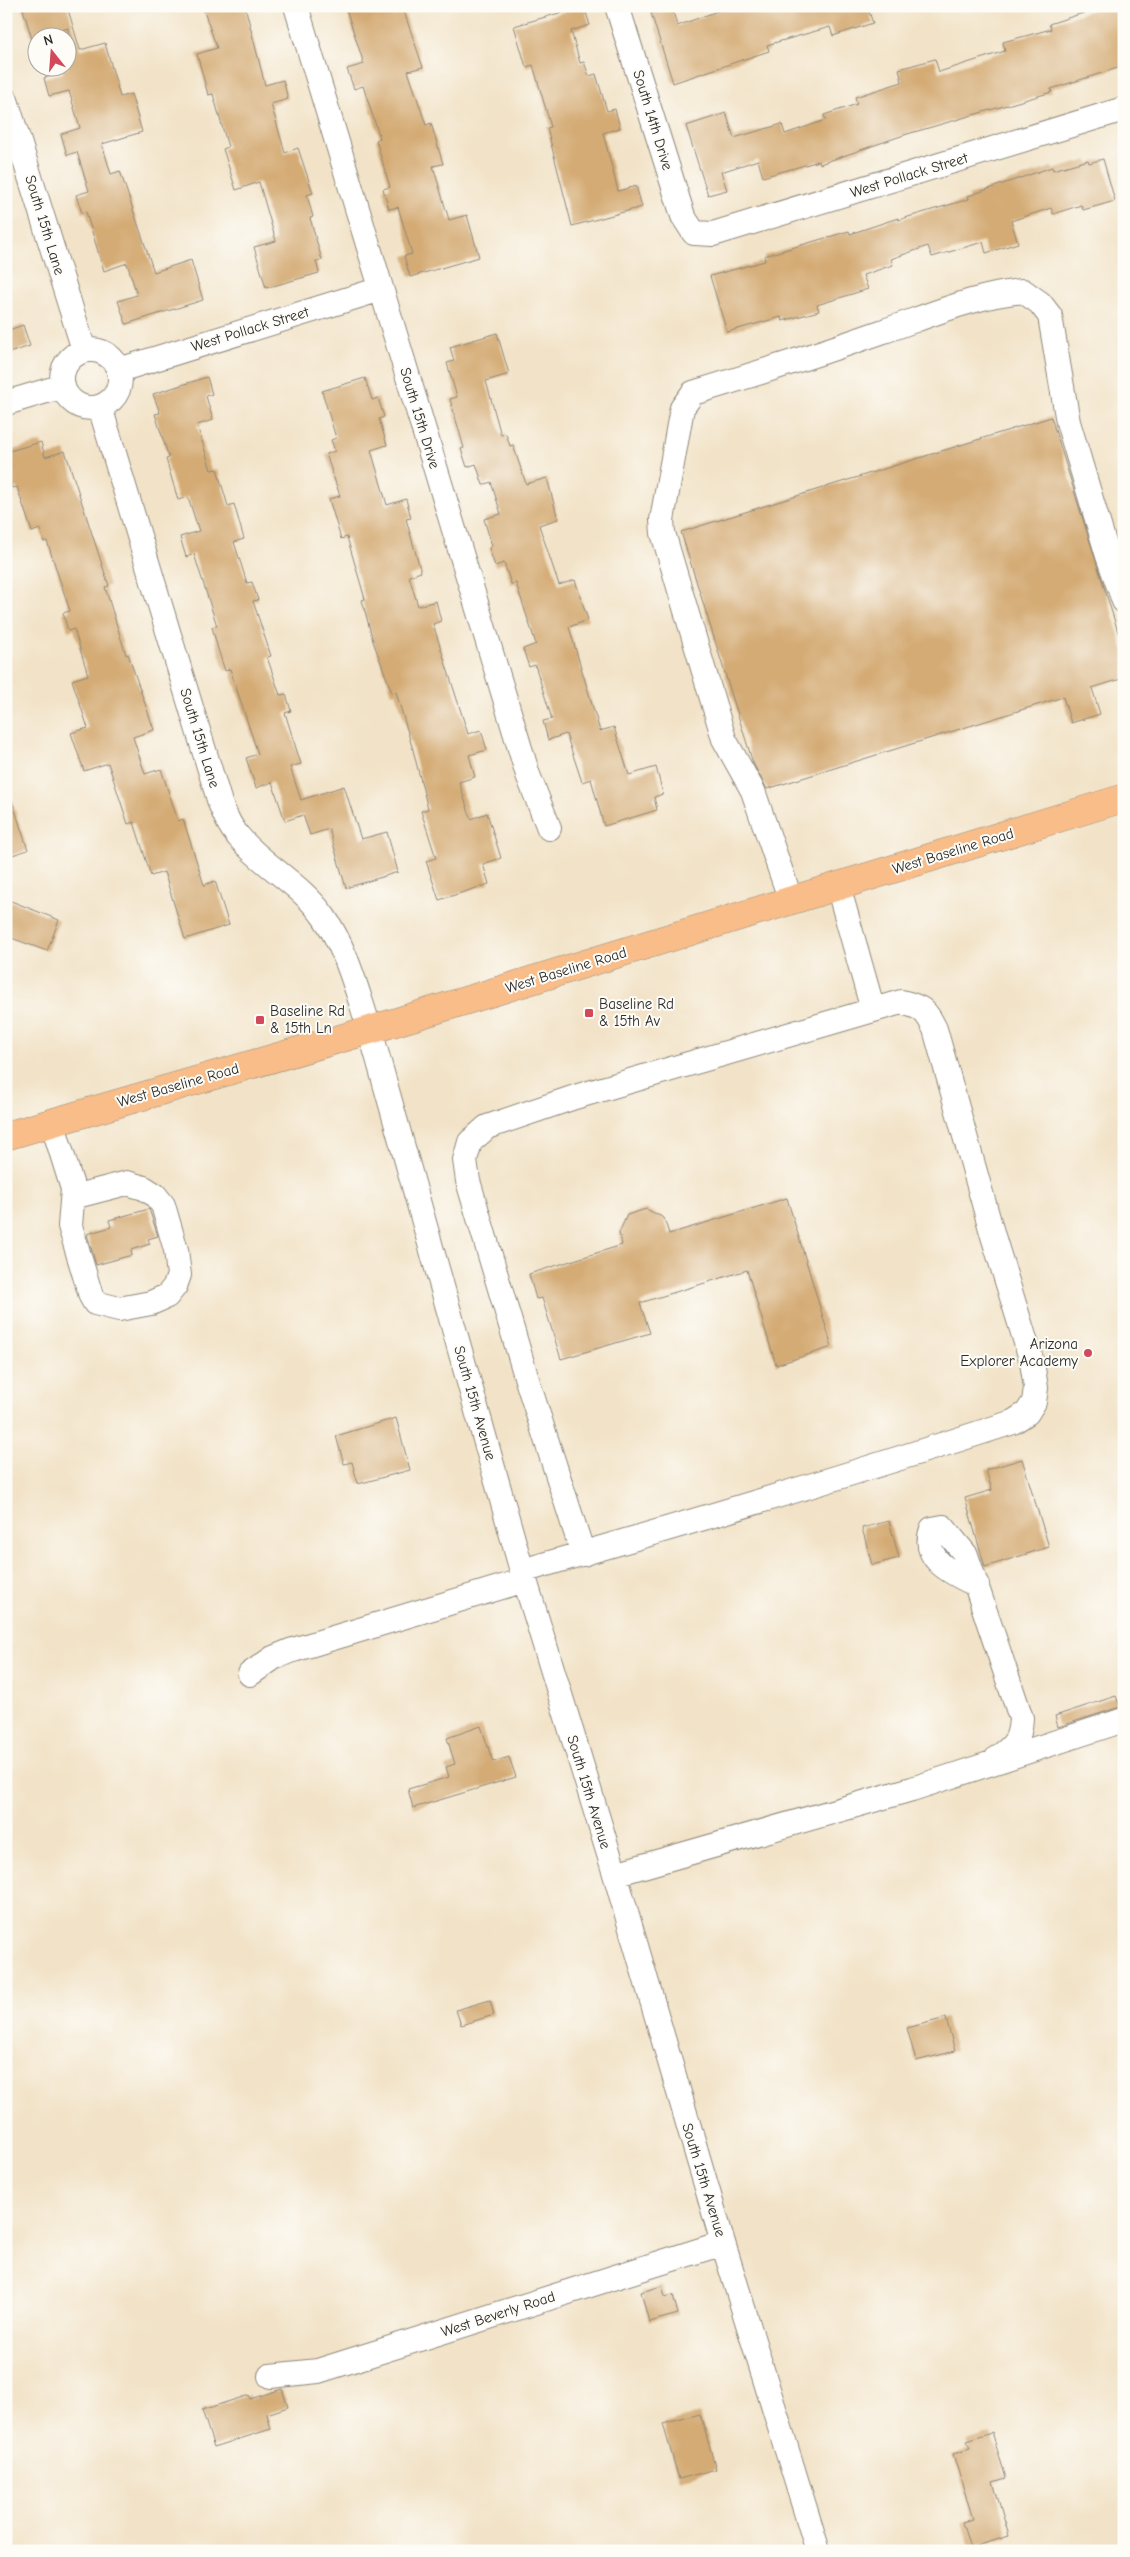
<svg xmlns="http://www.w3.org/2000/svg" width="1130" height="2557" font-family="'Comic Neue',sans-serif">
  <style>
    .building { fill: #d4ab74 }
    .lines { fill: none; stroke-linecap: round; stroke-linejoin: round }
    .minor-casing { stroke: #8e877a; stroke-width: 26 }
    .major-casing { stroke: #8e877a; stroke-width: 29 }
    .minor { stroke: #fff; stroke-width: 24 }
    .major { stroke: #f8bd89; stroke-width: 28 }
    .poi-dot { fill: #d1495b; stroke: #fdfcf7; stroke-width: 2 }
    .labels { text-anchor: middle; stroke-width: 4; stroke-linejoin: round; paint-order: stroke }
    .street-label { font-size: 15px; fill: #2b2b2b; stroke: #fdfcf7 }
    .poi-label { font-size: 15px; fill: #2b2b2b; stroke: #fdfcf7; text-anchor: start }
  </style>
  <rect width="100%" height="100%" fill="#fdfcf7"/>
  <filter id="ink" filterUnits="userSpaceOnUse"><feTurbulence type="fractalNoise" baseFrequency=".02" numOctaves="2"/><feDisplacementMap in="SourceGraphic" scale="10" xChannelSelector="R" yChannelSelector="G"/><feConvolveMatrix kernelMatrix="1 2 1 2 8 2 1 2 1" color-interpolation-filters="sRGB"/></filter>
  <filter id="wash" filterUnits="userSpaceOnUse"><feTurbulence type="fractalNoise" baseFrequency=".0096" numOctaves="4" result="noise"/><feDisplacementMap in="SourceGraphic" scale="20" xChannelSelector="R" yChannelSelector="G"/><feGaussianBlur stdDeviation="1.12" result="paint"/><feColorMatrix in="noise" values="0 0 0 0 0 0 0 0 0 0 0 0 0 0 0 0 0 1.4 0 .05"/><feComposite in="paint" operator="in"/></filter>
  <g filter="url(#wash)">
    <rect width="100%" height="100%" fill="#f2e3c8"/>
    <g id="blocks">
      <path class="building" d="M22 6H67L80 50 105 43 120 97 131 94 142 132 102 144 111 174 120 171 154 272 191 260 203 300 126 324 118 301 137 295 127 263 104 271 86 212 82 213 76 195 89 191 77 152 67 155 61 134 80 128 69 91 49 96 44 78 63 73 62 68H68V28L32 39Z
        M202 6H245L265 85 283 80 288 99 271 104 285 153 298 148 313 193 307 195 313 217 310 218 322 260 316 261 319 273 266 288 254 247 276 241 259 182 236 190 223 149 228 147 213 94 208 95 197 54 217 48Z
        M345 6H402L423 67 408 71 426 125 431 123 443 164 433 166 449 220 467 215 479 257 410 277 404 256 412 254 398 207 389 209 383 189 390 187 376 140 380 138 363 86 354 89 347 69 364 64Z
        M584 6 590 25 571 31 580 63 584 62 589 76 596 74 607 111 615 109 620 128 603 133 618 191 636 186 642 207 572 226 547 128 551 127 533 65 526 67 514 26Z
        M731 6H867L873 23 833 36 830 27 767 45 769 51 673 83 651 13 672 7 677 26Z
        M1105 6H1124V66L1051 89 1052 92 904 135 820 164 819 161 763 177 758 160 721 172 727 190 708 195 686 126 726 113 734 138 782 124 785 134 826 120 824 115 857 104 855 97 902 82 899 69 935 59 939 72 1005 51 1003 42 1051 29 1049 24Z
        M1103 159 1115 201 1083 210 1081 205 1053 214 1051 208 1011 221 1018 243 986 253 983 242 932 257 928 246 891 259 893 265 863 275 868 289 817 305 819 311 782 321 781 317 727 332 710 276 765 261 764 256 849 231 850 234 898 218V220L969 199 968 196 1052 167 1053 170 1088 160 1089 163Z
        M23 325 30 346 6 354V331Z
        M497 333 509 374 486 381 501 435 506 434 510 446 513 445 526 484 547 478 558 519 539 525 559 585 575 580 588 620 569 627 600 731 614 727 629 775 656 767 663 794 654 797 657 810 604 826 591 779 582 782 566 734 548 740 543 721 552 719 535 665 529 667 523 649 536 644 516 583 511 584 504 563 495 566 489 548 492 546 484 519 501 514 491 482 483 485 476 464 467 467 461 449 464 448 450 399 457 397 447 363 454 361 450 347Z
        M207 377 212 394 206 396 213 420 197 425 211 470 217 469 228 506 234 504 244 539 234 542 247 583 252 582 258 600 253 601 271 656 267 657 280 695 286 694 291 711 285 713 301 764 290 767 301 800 344 786 361 839 387 832 398 872 346 888 329 829 310 835 303 815 285 821 272 782 256 788 246 758 258 754 230 669 225 671 218 649 212 627 217 626 194 554 186 557 180 537 199 531 188 497 178 500 166 459 169 458 155 414 160 413 153 394Z
        M365 378 372 400 378 398 384 417 379 419 387 445 371 450 387 505 406 499 411 518 406 519 421 572 409 576 418 606 436 601 441 621 433 624 468 734 481 730 487 750 469 755 475 777 459 782 471 819 487 813 501 858 483 864 489 884 439 900 426 861 436 858 421 811 428 809 413 750 396 692 392 693 373 641 362 600 365 599 347 537 341 539 329 499 340 496 326 454 335 451 331 440 336 438 322 391Z
        M1051 417 1124 651V678L1092 688 1100 714 1071 723 1063 697 767 789 753 763 681 532Z
        M41 442 45 457 65 451 109 586 105 587 126 655 128 654 154 730 133 737 145 774 161 769 178 821 183 819 204 885 215 881 229 925 185 939 164 872 151 876 134 822 128 824 108 763 84 771 71 733 88 728 72 680 88 675 74 629 68 631 63 613 70 611 47 541 44 542 40 529 32 532 17 487 12 488 6 468V452Z
        M9 792 28 850 6 857V793Z
        M6 899 59 920 47 951 6 936Z
        M787 1198 832 1347 776 1365 747 1270 640 1303 650 1333 561 1359 542 1298 536 1299 529 1274 622 1245 619 1233 627 1215 646 1209 664 1218 669 1234Z
        M149 1209 158 1236 148 1239 150 1244 131 1250 132 1255 96 1265 87 1234 111 1227 109 1220Z
        M396 1418 410 1470 358 1484 352 1462 344 1464 336 1436Z
        M1022 1459 1049 1547 985 1567 965 1498 992 1490 986 1470Z
        M889 1521 899 1558 872 1565 862 1528Z
        M1116 1696 1120 1707 1058 1727 1055 1716Z
        M481 1726 493 1762 509 1757 516 1777 413 1808 408 1789 449 1777 446 1767 455 1764 447 1738Z
        M490 2000 494 2015 461 2025 456 2010Z
        M946 2018 955 2051 916 2061 907 2028Z
        M662 2286 665 2297 673 2295 678 2314 649 2322 641 2292Z
        M282 2389 288 2407 267 2414 271 2429 214 2447 202 2410 249 2395 250 2399Z
        M700 2414 716 2469 679 2479 663 2424Z
        M992 2433 1006 2478 993 2482 1009 2536 970 2548 962 2522 973 2519 953 2454 970 2449 967 2441Z"/>
    </g>
  </g>
  <g filter="url(#ink)">
    <use href="#blocks" fill-opacity="0" stroke="#8e877a" stroke-width="1"/>
    <g class="lines">
      <g class="minor-casing">
        <path id="minor" d="M296 6 528 775 549 828
          M617 6 683 216 694 233 713 234 1124 109
          M6 100 84 350
          M62 379a29 29 0 1 1 58 0a29 29 0 1 1-58 0Z
          M119 370 381 289
          M6 403 63 386
          M100 407 220 803C225 815 229 826 238 836 263 866 301 884 324 917 347 950 357 992 370 1030L520 1564 615 1874 723 2243 818 2551
          M838 886 873 1010
          M791 901 753 791 724 739 663 533 662 520 682 408 693 393C756 374 819 354 881 332 926 317 975 295 1023 291L1040 303 1050 316 1068 422 1108 556 1124 601
          M52 1122 73 1189 70 1226 91 1296 95 1303 119 1309 151 1303 167 1296 175 1286 179 1275 176 1250 163 1205 155 1195 144 1188 127 1183 73 1197
          M522 1571C686 1524 850 1475 1013 1422L1027 1413 1034 1402 1036 1388 1032 1362 993 1236 935 1029C926 1010 922 1007 901 1002L575 1097 487 1127 470 1142 465 1160 468 1181 528 1383 583 1554
          M977 1585C955 1574 920 1561 932 1529L943 1527 966 1555 1021 1718C1020 1739 1015 1746 997 1758
          M250 1674 273 1658 290 1651 525 1580
          M615 1874 912 1789 1124 1720
          M270 2376 318 2371 723 2243"/>
      </g>
      <g class="major-casing">
        <path id="major" d="M6 1136 370 1030 1124 798"/>
      </g>
      <use href="#minor" class="minor"/>
      <use href="#major" class="major"/>
    </g>
  </g>
  <g class="poi-dot">
    <rect x="584" y="1008" width="10" height="10" rx="2.5"/>
    <rect x="255" y="1015" width="10" height="10" rx="2.5"/>
    <circle cx="1088" cy="1353" r="5"/>
  </g>
  <g class="labels">
    <g class="street-label">
      <text transform="translate(653 120) rotate(73)" y="5">South 14th Drive</text>
      <text transform="translate(909 175) rotate(-17)" y="5">West Pollack Street</text>
      <text transform="translate(45 225) rotate(73)" y="5">South 15th Lane</text>
      <text transform="translate(250 329) rotate(-17)" y="5">West Pollack Street</text>
      <text transform="translate(420 418) rotate(73)" y="5">South 15th Drive</text>
      <text transform="translate(200 738) rotate(73)" y="5">South 15th Lane</text>
      <text transform="translate(953 851) rotate(-17)" y="5">West Baseline Road</text>
      <text transform="translate(566 970) rotate(-17)" y="5">West Baseline Road</text>
      <text transform="translate(178 1085) rotate(-16)" y="5">West Baseline Road</text>
      <text transform="translate(475 1403) rotate(74)" y="5">South 15th Avenue</text>
      <text transform="translate(589 1792) rotate(73)" y="5">South 15th Avenue</text>
      <text transform="translate(704 2180) rotate(73)" y="5">South 15th Avenue</text>
      <text transform="translate(498 2314) rotate(-18)" y="5">West Beverly Road</text>
    </g>
    <g class="poi-label">
      <text x="599" y="1009">Baseline Rd<tspan x="599" dy="17">&amp; 15th Av</tspan></text>
      <text x="270" y="1016">Baseline Rd<tspan x="270" dy="17">&amp; 15th Ln</tspan></text>
      <text x="1078" y="1349" text-anchor="end">Arizona<tspan x="1078" dy="17">Explorer Academy</tspan></text>
    </g>
  </g>
  <rect width="1130" height="2557" fill="none" stroke="#fdfcf7" stroke-width="25"/>
  <g transform="translate(52 52) rotate(343)"><circle r="24" fill="#fdfcf7" stroke="#a9a8a5"/>
  <path d="M0-4L9 19L0 12L-9 19Z" fill="#d1495b"/>
  <text y="-8" font-size="14" font-weight="bold" text-anchor="middle" fill="#2b2b2b">N</text>
  </g>
</svg>
